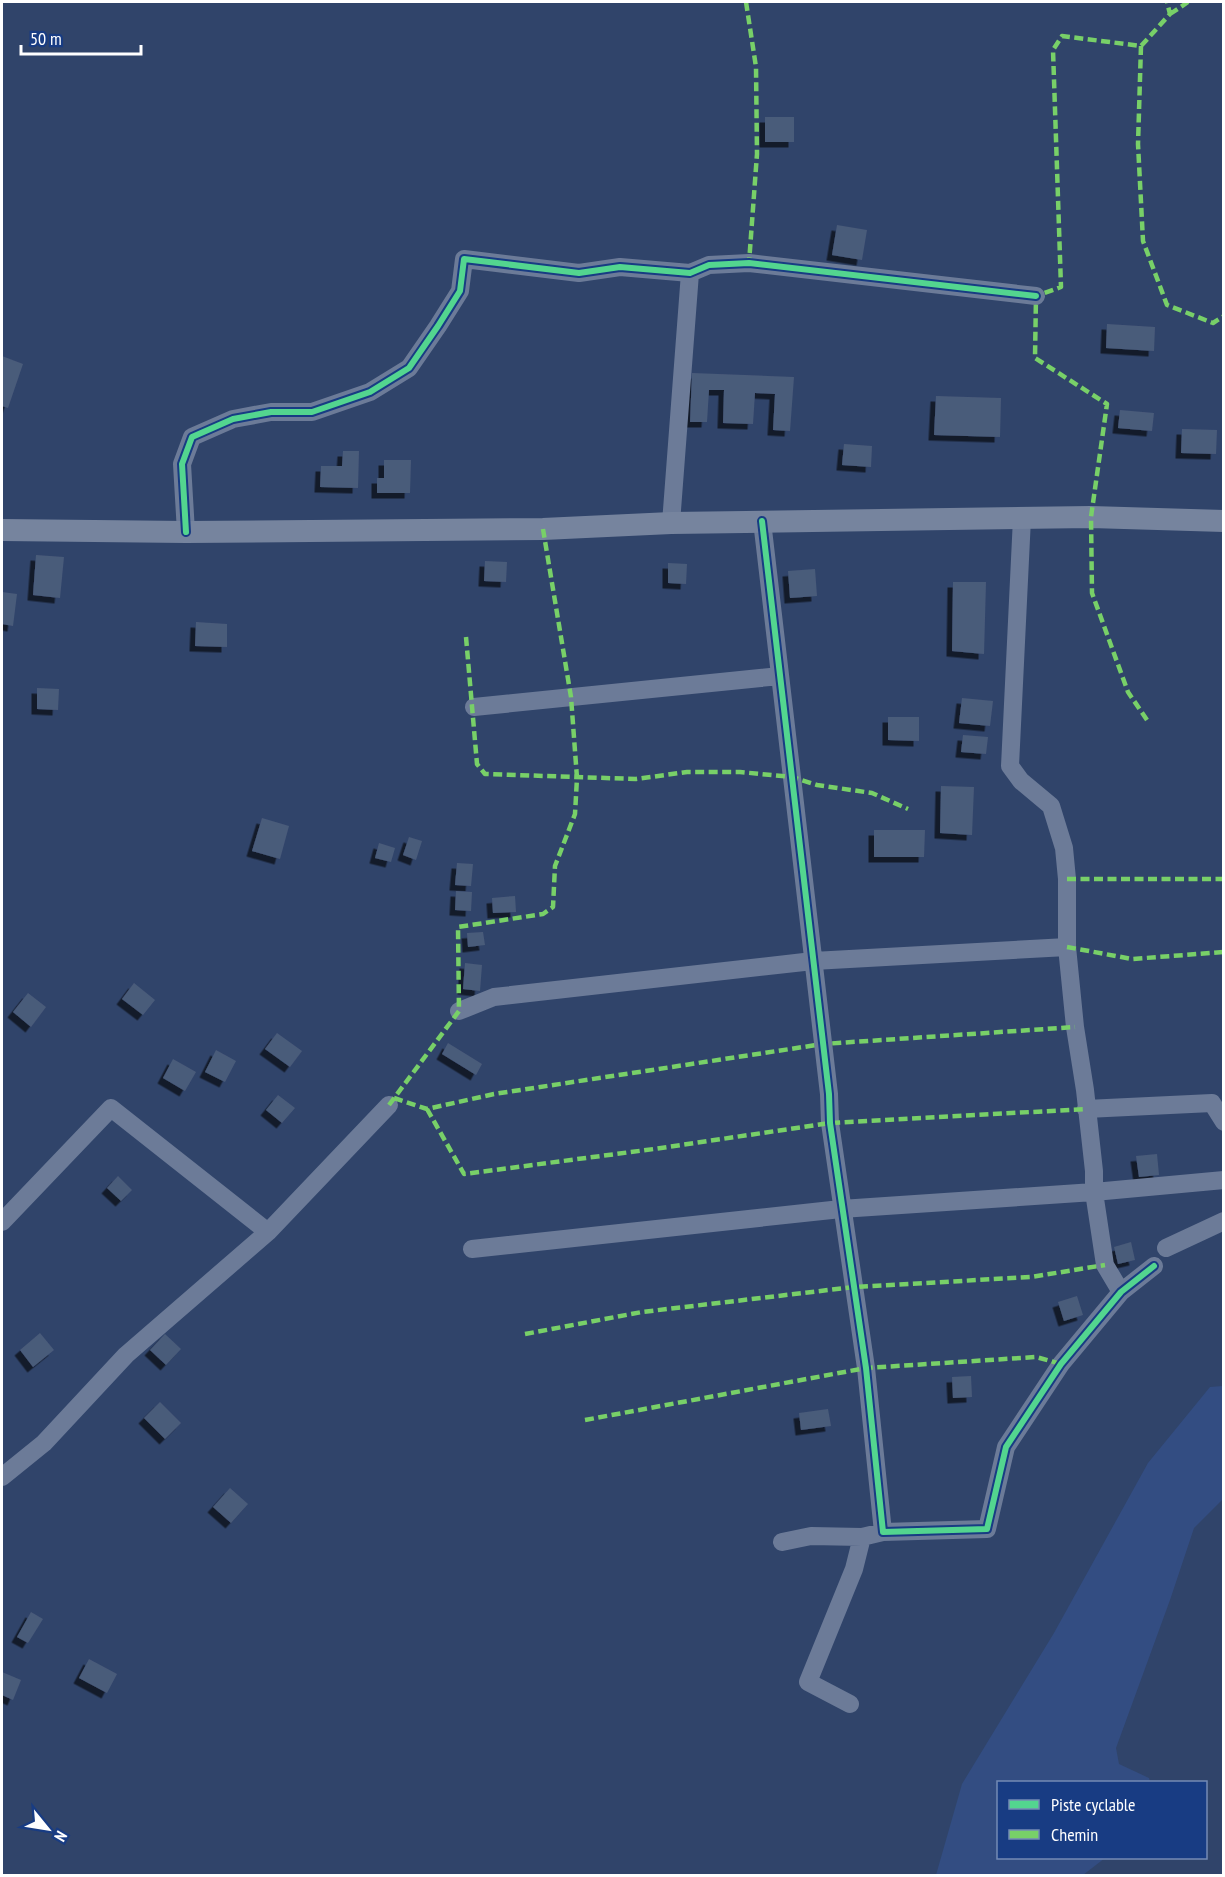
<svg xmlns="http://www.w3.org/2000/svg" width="1225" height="1877" font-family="'PT Sans Narrow',sans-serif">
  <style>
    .water { fill: #334d82 }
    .building { fill: #4a5b7a; filter: url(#shadow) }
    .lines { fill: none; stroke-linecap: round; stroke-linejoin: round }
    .minor { stroke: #6c7b98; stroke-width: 18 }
    .major { stroke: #76849e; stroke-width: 22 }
    .quiet { stroke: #78d068; stroke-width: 4.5; stroke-dasharray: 9 4.5; stroke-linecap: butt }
    .cycleway-casing { stroke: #183c83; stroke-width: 10 }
    .cycleway { stroke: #53d58f; stroke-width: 6 }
  </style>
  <defs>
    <filter id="shadow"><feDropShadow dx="-5.5" dy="5.5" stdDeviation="0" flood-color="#0009"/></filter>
  </defs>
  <rect width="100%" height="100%" fill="#30446a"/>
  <path class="water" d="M1223 1386V1499L1194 1528 1170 1600 1116 1748 1119 1764 1149 1778 1150 1782H998V1858H1105L1083 1875H936L962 1784 1054 1633 1148 1463 1210 1387Z"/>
  <path class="building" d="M765 117H794V142H765Z
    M837 225 867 230 862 260 832 255Z
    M1107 324 1155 327 1154 351 1106 348Z
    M2 356 23 364 8 408 2 406Z
    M692 373 794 377 790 431 773 430 775 394 755 393 753 424 723 423 724 390H709L707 422H690Z
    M936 396 1001 398 1000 437 934 435Z
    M1120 410 1154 413 1152 431 1118 428Z
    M1182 429 1217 430 1216 454 1181 453Z
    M844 444 872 446 871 467 842 465Z
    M343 451H359L358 488 320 487 321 466H342Z
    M384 460H411L410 493H377V478H384Z
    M36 555 64 557 60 598 33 595Z
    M485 561 507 562 506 582 484 581Z
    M668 563 687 564 686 584 668 583Z
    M815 569 817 596 790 598 788 571Z
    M953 582H986L984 654 952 651Z
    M2 592 17 594 13 626 2 624Z
    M196 622 227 624V647L195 646Z
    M37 688 59 689 58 710 37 709Z
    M962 698 993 701 990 726 959 723Z
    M888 717H919V741L888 740Z
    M963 735 988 737 986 754 961 752Z
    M941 786 974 787 972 835 940 833Z
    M262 818 289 826 280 859 252 851Z
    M874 830H925L924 857H874Z
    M409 837 422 841 416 860 403 855Z
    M379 843 395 848 391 862 375 858Z
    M457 863 473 864 471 886 455 885Z
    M456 891 472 892 471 911 455 910Z
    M515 896 516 912 493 913 492 898Z
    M483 932 485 945 468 947 467 933Z
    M465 963 482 965 480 991 463 989Z
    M134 983 155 1000 143 1015 122 999Z
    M28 993 46 1007 31 1027 13 1012Z
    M277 1033 302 1051 290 1067 265 1049Z
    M448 1043 482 1064 476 1075 442 1054Z
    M216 1050 236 1061 225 1082 205 1072Z
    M173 1059 196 1072 185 1091 163 1078Z
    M278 1095 295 1108 282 1123 266 1110Z
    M1157 1154 1159 1175 1139 1177 1136 1156Z
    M118 1176 132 1190 121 1201 107 1188Z
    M1131 1242 1135 1260 1118 1264 1114 1247Z
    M1077 1296 1083 1315 1064 1321 1058 1302Z
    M40 1333 54 1350 33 1367 20 1350Z
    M165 1334 181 1349 166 1365 150 1350Z
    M971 1376 972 1397 953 1398 952 1377Z
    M160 1402 181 1423 165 1439 144 1418Z
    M828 1409 831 1426 801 1430 799 1413Z
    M230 1488 248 1504 231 1523 213 1507Z
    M31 1612 43 1619 28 1643 17 1637Z
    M89 1659 117 1674 107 1693 79 1678Z
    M2 1672 21 1680 13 1700 2 1695Z"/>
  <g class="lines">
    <path class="minor" d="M1022 518 1010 766 1021 781 1051 806 1064 848 1067 879V947L1075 1027 1085 1090 1094 1171V1192L1105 1265 1121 1292
      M762 521 829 1094 830 1123 866 1368 883 1532 987 1529 1006 1447 1061 1364 1121 1292 1154 1266
      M671 523 690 273
      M186 532 182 464 192 437 233 419 271 412H312L370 392 409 368 438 326 460 291 464 259 579 273 620 267 690 273 709 265 749 263 1036 296
      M474 707 780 676
      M459 1011 494 997 813 961 1067 947
      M1086 1109 1212 1103 1224 1122
      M2 1222 111 1108 268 1232
      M1166 1248 1224 1221
      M472 1249 841 1209 1094 1192 1224 1180
      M2 1477 44 1443 126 1355 268 1232 389 1105
      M782 1542 811 1536 862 1537
      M850 1704 808 1682 854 1569 862 1537 883 1532"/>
    <path class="major" d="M2 530 186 532 543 529 671 523 1091 517 1224 521"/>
    <path class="quiet" d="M746 2 756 67 757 154 749 263
      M1170 14 1188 2
      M1141 46 1138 144 1143 241 1167 305 1213 323 1224 316
      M466 637 477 764 485 774 636 779 687 772H740L792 777 817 785 872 793 908 809
      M1147 720 1128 692 1092 593 1091 517 1107 404 1035 358 1036 296 1061 287 1053 50 1062 36 1141 46 1170 14 1167 2
      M1067 879H1224
      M1067 947 1132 959 1224 952
      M394 1098 427 1109 494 1094 823 1044 1075 1027
      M389 1105 459 1011 458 927 543 914 553 907 555 866 575 814 577 778 571 697 543 529
      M427 1109 464 1174 654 1149 830 1123 1086 1109
      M525 1334 642 1312 854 1287 1031 1277 1105 1265
      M585 1420 866 1368 1036 1357 1061 1364"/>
    <g class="cycleway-casing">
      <path id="cycleway" d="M762 521 829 1094 830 1123 866 1368 883 1532 987 1529 1006 1447 1061 1364 1121 1292 1154 1266
        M186 532 182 464 192 437 233 419 271 412H312L370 392 409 368 438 326 460 291 464 259 579 273 620 267 690 273 709 265 749 263 1036 296"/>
    </g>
    <use href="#cycleway" class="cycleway"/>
  </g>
  <rect width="1225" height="1877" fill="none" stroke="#ffffff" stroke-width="6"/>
  <rect x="997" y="1781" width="210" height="78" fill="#183c83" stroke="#748ab5" stroke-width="1.5"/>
  <rect x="1009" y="1800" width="30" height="9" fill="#53d58f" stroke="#748ab5" stroke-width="1.5"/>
  <text x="1051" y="1811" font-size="18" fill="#ffffff">Piste cyclable</text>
  <rect x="1009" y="1830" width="30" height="9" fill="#78d068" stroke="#748ab5" stroke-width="1.5"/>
  <text x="1051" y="1841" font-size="18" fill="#ffffff">Chemin</text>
  <g transform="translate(48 1829) rotate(120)" stroke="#183c83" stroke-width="4.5" paint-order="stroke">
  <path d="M0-4.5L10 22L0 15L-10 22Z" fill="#ffffff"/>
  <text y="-9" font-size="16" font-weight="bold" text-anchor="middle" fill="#ffffff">N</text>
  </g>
  <path d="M21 45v9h120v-9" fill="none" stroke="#ffffff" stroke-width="3"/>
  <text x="30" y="45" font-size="18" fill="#ffffff" stroke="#183c83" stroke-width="4.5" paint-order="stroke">50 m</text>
</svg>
